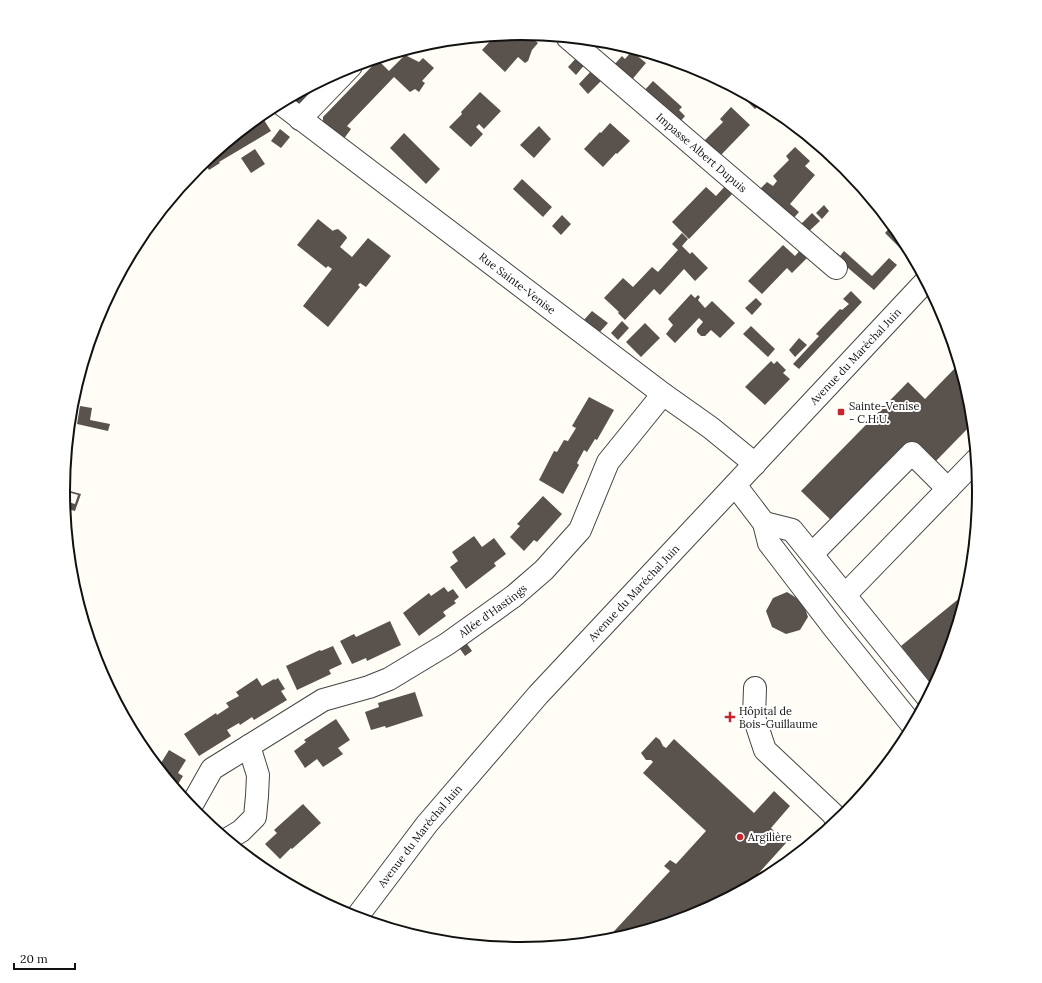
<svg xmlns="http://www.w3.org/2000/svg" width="1042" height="983" font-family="Lora,serif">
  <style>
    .building { fill: #5a524d; fill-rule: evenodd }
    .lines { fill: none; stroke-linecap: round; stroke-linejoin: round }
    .minor-casing { stroke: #444; stroke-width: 24 }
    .minor { stroke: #fff; stroke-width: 22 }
    .poi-dot { fill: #c4262e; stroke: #fff; stroke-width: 1.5 }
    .labels { text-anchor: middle; stroke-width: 4; stroke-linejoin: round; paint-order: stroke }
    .street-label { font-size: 11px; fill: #111; stroke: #fff }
    .poi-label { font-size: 11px; fill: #111; stroke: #fff; text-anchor: start }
    .rim { fill: none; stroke: #111; stroke-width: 2 }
  </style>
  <rect width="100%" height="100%" fill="#fffdf5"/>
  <path class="building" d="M519 33 527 34 538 43 532 50 528 61 525 63 518 57 505 72 482 50 493 38 491 36 513 34 516 36Z
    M630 53 632 54 634 53 646 63 630 82 613 66 622 56 625 59Z
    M405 55 419 62 423 58 434 68 422 81 425 83 419 92 415 89 410 92 394 77 347 126 351 129 343 140 323 125V117L378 60 389 71Z
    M578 56 586 63 576 75 568 67Z
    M593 69 604 78 588 94 579 84Z
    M653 81 682 107 679 110 685 116 679 123 643 92Z
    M308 88 315 94 301 108 288 98Z
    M480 92 501 111 484 129 479 124 476 127 483 134 471 147 449 127 462 114 461 112Z
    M751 97 761 103 755 109 747 101Z
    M731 107 750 125 719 157 702 143 723 122 720 119Z
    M264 120 271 131 219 162 220 163 209 170 204 162 252 122 255 125Z
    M610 123 630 141 617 154 616 153 603 167 584 149 600 132 601 133Z
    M539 126 551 139 534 158 520 145Z
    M280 129 290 137 281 148 271 141Z
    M404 133 440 169 426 184 390 148Z
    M795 147 810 161 805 166 815 175 790 204 799 212 792 220 758 191 767 182 773 186 777 181 773 176 789 160 786 156Z
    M255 149 265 164 251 173 241 158Z
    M522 179 552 207 543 217 513 189Z
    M727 184 735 191 689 239 672 222 706 187 716 196Z
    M824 205 829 211 822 219 816 213Z
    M812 213 820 221 807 233 799 226Z
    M562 215 571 224 561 235 552 226Z
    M318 219 333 231 334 230 338 229 346 236 347 238 340 247 352 257 368 238 391 256 366 287 360 283 358 285 360 287 328 327 303 306 332 269 328 266 326 268 297 245Z
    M892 225 902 237 910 252 909 254 905 250 903 251 885 233Z
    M682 233 688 239 682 246 690 254 692 252 708 268 695 281 684 269 660 295 654 289 625 320 618 313 619 312 604 298 623 278 633 287 652 267 658 272 678 250 672 244Z
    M783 245 795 256 802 248 810 255 792 273 787 268 762 294 748 281Z
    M844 251 872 276 889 258 897 265 874 290 834 256 837 253 840 256Z
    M851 291 862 302 799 369 793 364 819 336 816 334 840 309 842 310 849 304 843 299Z
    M691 294 695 298 698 295 700 297 698 300 705 308 712 301 735 323 720 338 711 330 705 336H701L697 332V329L703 322 699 318 675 343 666 334 673 325 668 319Z
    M756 298 762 304 752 315 745 308Z
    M592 311 608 323 599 333 583 321Z
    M622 321 629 328 618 340 611 333Z
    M645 323 660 338 641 357 626 342Z
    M751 326 775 349 768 357 743 334Z
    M799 338 807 345 795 357 789 350Z
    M771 361 774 364 777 361 786 370 783 373 790 379 765 405 745 387Z
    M959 364 971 402 973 423 934 463 912 441 833 522 801 491 908 382 925 399Z
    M589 397 614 410 597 440 595 439 587 452 584 450 577 463 579 465 563 494 539 480 554 451 557 452 564 440 568 441 576 428 572 426Z
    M80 406 92 408 90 420 110 424 108 431 77 424Z
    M63 489 81 494 75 511 64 508ZM71 493 78 495 75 504 68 502Z
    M543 496 562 514 537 542 534 540 524 551 510 537 520 526 517 524Z
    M474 536 482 547 494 538 506 554 494 563 496 566 466 589 450 567 458 561 452 552Z
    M444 587 448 592 453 589 459 597 454 601 456 603 443 612 446 616 419 636 403 613 429 593 431 596Z
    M787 592 803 602 808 617 800 630 786 634 772 627 766 611 773 598Z
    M967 592 945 667 934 687 901 646Z
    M390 621 401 645 367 661 366 658 352 664 340 641 354 634 356 637Z
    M465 641 472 651 465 656 458 646Z
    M333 646 342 664 329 670 331 674 297 690 286 666 320 650 321 651Z
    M257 678 262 686 274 679 275 680 278 678 285 689 281 691 287 700 254 720 252 717 240 725 239 723 227 730 231 736 199 756 184 734 216 713 217 715 229 707 226 703 239 696 236 692Z
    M415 692 423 716 386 728 385 726 371 730 365 712 379 707 378 703Z
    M336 719 350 740 338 748 343 754 323 767 317 759 305 768 294 751 306 742 304 740Z
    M656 737 660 740 663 746 666 748 674 739 754 813 774 791 790 806 771 828 786 843 757 875 762 880 696 915 610 941 604 942 670 871 664 866 670 860 676 864 706 831 643 773 653 762 651 760H646L641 753Z
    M169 750 186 760 178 773 183 776 175 789 156 767 159 762 161 763Z
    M303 804 321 823 292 849 291 848 280 859 265 844 277 833 274 830Z"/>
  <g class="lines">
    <g class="minor-casing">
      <g id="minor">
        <path id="s1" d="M568 38 836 268"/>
        <path id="s2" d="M280 103 663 394 711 428 755 464"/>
        <path d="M300 119 351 66"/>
        <path d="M735 485 764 523 769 543 834 628 913 726"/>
        <path d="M764 523 792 530 928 698"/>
        <path d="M812 554 912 453 948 489"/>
        <path d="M845 595 976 460"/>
        <path d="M755 688 754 717 765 750 833 814 837 822"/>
        <path id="s3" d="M190 808 212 769 323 700 369 687 389 679 447 644 514 596 544 570 580 530 608 462 663 394"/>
        <path d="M226 840 241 831 255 817 257 796 258 775 249 746"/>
        <path id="s4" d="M356 918 427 824 538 695 926 281"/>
      </g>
    </g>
    <use href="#minor" class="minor"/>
  </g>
  <g class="poi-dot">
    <rect x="837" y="408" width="8" height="8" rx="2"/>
    <path d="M728 711h4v4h4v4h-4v4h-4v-4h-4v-4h4z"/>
    <circle cx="740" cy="837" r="4"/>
  </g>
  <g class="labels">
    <g class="street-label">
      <text dy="4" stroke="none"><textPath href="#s1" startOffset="176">Impasse Albert Dupuis</textPath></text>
      <text dy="4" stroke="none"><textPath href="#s2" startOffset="298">Rue Sainte-Venise</textPath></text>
      <text dy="4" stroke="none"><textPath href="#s4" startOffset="752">Avenue du Maréchal Juin</textPath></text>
      <text dy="4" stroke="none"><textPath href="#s4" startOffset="428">Avenue du Maréchal Juin</textPath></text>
      <text dy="4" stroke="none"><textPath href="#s3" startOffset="369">Allée d'Hastings</textPath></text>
      <text dy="4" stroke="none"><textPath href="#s4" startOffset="104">Avenue du Maréchal Juin</textPath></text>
    </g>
    <g class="poi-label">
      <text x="849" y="410">Sainte-Venise<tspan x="849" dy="13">- C.H.U.</tspan></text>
      <text x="739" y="715">Hôpital de<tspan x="739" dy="13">Bois-Guillaume</tspan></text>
      <text x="748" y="841">Argilière</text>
    </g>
  </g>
  <path d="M0 0H1042V983H0ZM70 491a451 451 0 1 1 902 0a451 451 0 1 1-902 0Z" fill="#fff" fill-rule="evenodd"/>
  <path class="rim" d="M70 491a451 451 0 1 1 902 0a451 451 0 1 1-902 0Z"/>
  <path d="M14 963v6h61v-6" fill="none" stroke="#111111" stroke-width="2"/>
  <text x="20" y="963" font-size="12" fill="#111111" stroke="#ffffff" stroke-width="3" paint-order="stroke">20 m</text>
</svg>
